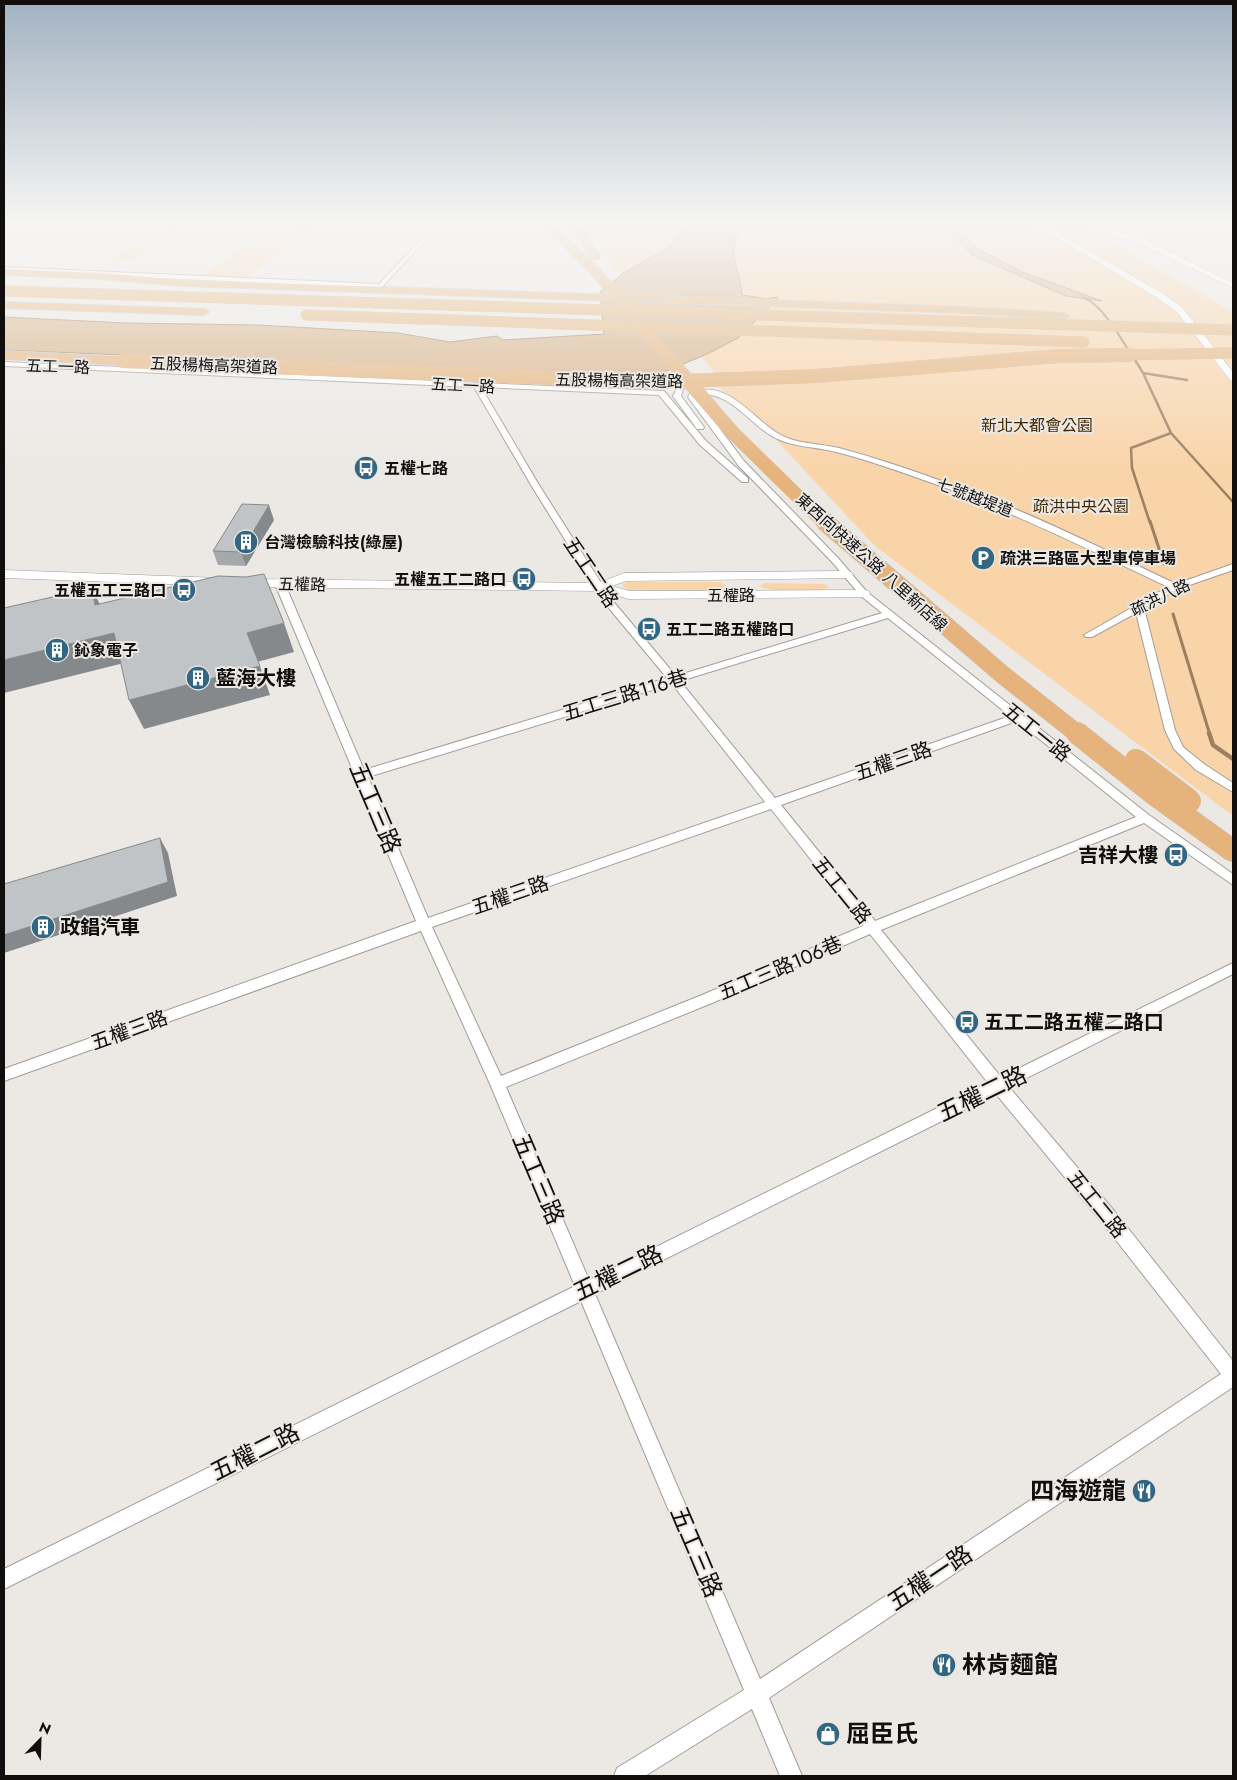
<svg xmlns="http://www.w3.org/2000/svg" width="1237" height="1780" font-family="Jost,'Noto Sans TC',sans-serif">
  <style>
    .green { fill: #fad4a9 }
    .water { fill: #d6b086; stroke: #9b8062 }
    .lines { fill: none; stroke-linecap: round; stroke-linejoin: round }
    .stream-far3 { stroke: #9b8062; stroke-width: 2 }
    .stream-far2 { stroke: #9b8062; stroke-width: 2.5 }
    .stream-far1 { stroke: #9b8062; stroke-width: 3 }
    .stream { stroke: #9b8062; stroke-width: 4.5 }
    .street-casing { stroke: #a09d99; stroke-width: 2 }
    .secondary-casing { stroke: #a09d99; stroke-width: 1 }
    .highway-casing { stroke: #c6c5c5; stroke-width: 2 }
    .street { fill: #fff; fill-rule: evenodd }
    .secondary { fill: #fff; fill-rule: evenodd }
    .highway { fill: #e5b37b; fill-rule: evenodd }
    .highway-bridge-far3-casing { stroke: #c6c5c5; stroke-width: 11; stroke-linecap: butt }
    .highway-bridge-far2-casing { stroke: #c6c5c5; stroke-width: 14; stroke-linecap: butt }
    .highway-bridge-far1-casing { stroke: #c6c5c5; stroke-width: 19; stroke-linecap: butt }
    .highway-bridge-casing { stroke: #c6c5c5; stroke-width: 23; stroke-linecap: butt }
    .highway-bridge-far3 { stroke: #e5b37b; stroke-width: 11 }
    .highway-bridge-far2 { stroke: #e5b37b; stroke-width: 14 }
    .highway-bridge-far1 { stroke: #e5b37b; stroke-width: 18 }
    .highway-bridge { stroke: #e5b37b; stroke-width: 22 }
    .wall { fill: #a5a9ab }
    .shaded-wall { fill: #86898b }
    .building { fill: #c0c4c7; stroke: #86898b }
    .labels { text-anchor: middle; stroke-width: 4; stroke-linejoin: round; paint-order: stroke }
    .far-street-label { font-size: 16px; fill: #100f0e; stroke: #ece9e5 }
    .far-park-label { font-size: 16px; fill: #422905; stroke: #ece9e5 }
    .far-poi-label { font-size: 16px; font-weight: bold; fill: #100f0e; stroke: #ece9e5; text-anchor: start }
    .street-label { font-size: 20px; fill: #100f0e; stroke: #ece9e5 }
    .poi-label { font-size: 20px; font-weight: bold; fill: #100f0e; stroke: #ece9e5; text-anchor: start }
    .near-street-label { font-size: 24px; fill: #100f0e; stroke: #ece9e5 }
    .near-poi-label { font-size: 24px; font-weight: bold; fill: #100f0e; stroke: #ece9e5; text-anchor: start }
  </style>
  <rect width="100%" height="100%" fill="#ece9e5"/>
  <path class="green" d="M170 224H186L153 243 157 244 130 260 113 258Z
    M296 224H323L246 278 204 275 254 239 272 240Z
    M579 224H1086L1113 243 1233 312V816L875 546 768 431 710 379 717 375 704 360 672 335 634 284 615 270 601 248Z
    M627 582H720L728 587 724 591 629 590 623 587V584Z
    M765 583 820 584 827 585 828 588C820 593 766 592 759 586Z"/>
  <path class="water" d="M691 224H745C723 247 740 269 742 295L767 299 777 297 778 299 738 338 707 354 652 377 4 350V317L126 323 259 325 398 333 450 342 497 336 503 340 604 334 600 292 625 272 668 248Z
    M942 224H955L974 247 1022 272 1102 301 1066 296 972 255Z"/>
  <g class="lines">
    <path class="stream-far3" d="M1084 298C1102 304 1122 340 1132 356"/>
    <path class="stream-far2" d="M1132 355 1143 373 1171 433 1233 502
      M1143 373 1187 380
      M1150 523 1132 468 1131 448 1171 433"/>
    <path class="stream-far1" d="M1150 521 1164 564
      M1173 614 1210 735"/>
    <path class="stream" d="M1209 733 1213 745 1233 759"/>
    <g class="street-casing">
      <path id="street" d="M436 224H441L381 288 4 271V267L379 284Z
        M4 362 664 391 706 441 748 478V482H742L700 445 659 395 481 387 539 485 612 600 676 676 882 613 861 596 832 562 738 465 688 397C691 391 694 391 700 390 736 385 757 426 787 438 803 444 822 444 839 448 876 458 912 470 947 483 1026 510 1101 548 1176 584L1233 564V570L1178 589 1144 608 1175 730 1183 747 1204 764 1233 783V792L1196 770 1174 749 1165 730 1136 613 1092 637H1086L1084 635 1168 587C1086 548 1005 508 918 478 890 468 861 458 832 451 815 447 796 447 780 440 750 428 732 389 697 395L696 397 744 461 838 558 867 592 1149 815 1233 874V885L1144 823 881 930 1001 1077 1233 963V974L1009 1087 1116 1213 1233 1361V1387L769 1698 802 1776H780L752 1709 645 1776H614L617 1768 744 1690 581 1301 4 1589V1569L575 1286 490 1084 421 931 4 1081V1069L416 921 275 584 277 582H283L285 584 364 770 667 678 603 601 531 485 474 387 4 366ZM888 618 1010 716 775 798 680 681ZM672 684 765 802 428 918 368 777ZM1017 721 1136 817 875 921 781 805ZM771 809 863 926 702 995 501 1076 432 927ZM870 934 988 1083 589 1280 506 1087 712 1003ZM996 1094 1104 1225 1221 1374 760 1679 595 1294Z
        M688 384 692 386 683 389 681 396 704 427 703 429H697L673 396 678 387Z"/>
    </g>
    <g class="secondary-casing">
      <path id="secondary" d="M1033 224H1042L1162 293 1183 308 1233 372V381L1230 380 1177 312 1156 297Z
        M1098 224C1109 224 1116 232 1128 234L1120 224H1127L1138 236 1233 283V288L1133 240 1114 236Z
        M4 570 220 578 226 582 220 586 4 578Z
        M847 571 851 572 853 575 851 578 626 581 612 586 629 591 864 590 869 591 870 594 869 597 629 599 600 591 246 587 240 583 246 579 598 583 624 573Z"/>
    </g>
    <g class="highway-casing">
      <path id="highway" d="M541 224H552L599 269 600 271 599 273H591Z
        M571 224H581L600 257 599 259H591Z
        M4 269 101 273 182 280 965 307 1063 313 1069 316 1063 319 965 313 182 286 101 279 4 275Z
        M4 302 203 309 209 312 203 315 4 308Z
        M4 351 123 357 129 361 123 365 4 359Z"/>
    </g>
    <use href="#street" class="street"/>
    <use href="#secondary" class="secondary"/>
    <use href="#highway" class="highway"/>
    <g class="highway-bridge-far3-casing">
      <path id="highway-bridge-far3" d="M595 271 667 356
        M4 291 1233 330
        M306 315 1084 342
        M1058 356 1233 353"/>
    </g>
    <g class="highway-bridge-far2-casing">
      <path id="highway-bridge-far2" d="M666 355 733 433 825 523
        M123 361 652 382 817 376 1059 356 1129 355"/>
    </g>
    <g class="highway-bridge-far1-casing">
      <path id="highway-bridge-far1" d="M824 521 1003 675 1079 735"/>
    </g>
    <g class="highway-bridge-casing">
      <path id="highway-bridge" d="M1077 733 1154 794 1233 851
        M1136 760 1190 801"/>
    </g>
    <use href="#highway-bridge-far3" class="highway-bridge-far3"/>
    <use href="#highway-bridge-far2" class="highway-bridge-far2"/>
    <use href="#highway-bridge-far1" class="highway-bridge-far1"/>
    <use href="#highway-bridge" class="highway-bridge"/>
  </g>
  <path class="wall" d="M274 520 246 566 218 565 213 551Z"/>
  <path class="shaded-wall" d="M269 505 274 520 246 566 241 552Z
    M92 588 106 617 95 605Z
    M284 623 294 652 257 662 247 633Z
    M114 633 128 662 4 693V660Z
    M260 666 270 695 144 729 129 700Z
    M160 838 168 853 177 896 4 953V935Z"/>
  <path class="building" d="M242 504 269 505 241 552 213 551Z
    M264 574 284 623 247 633 260 666 129 700 114 633 4 660V608L92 588 95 605 218 576 246 577Z
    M160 838 168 882 4 935V884Z"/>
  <linearGradient id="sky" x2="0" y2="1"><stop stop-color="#a1b2c1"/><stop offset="0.47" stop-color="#f6f5f3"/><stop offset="1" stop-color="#f6f5f3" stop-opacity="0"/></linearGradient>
  <rect width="1237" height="473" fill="url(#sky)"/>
  <defs>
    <g id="bus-disc" transform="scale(1.25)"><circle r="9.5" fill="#336683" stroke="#ece9e5"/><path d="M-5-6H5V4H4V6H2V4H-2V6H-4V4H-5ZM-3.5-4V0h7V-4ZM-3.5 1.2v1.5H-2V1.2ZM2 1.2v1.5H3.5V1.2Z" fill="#fff"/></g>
    <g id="building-disc" transform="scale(1.25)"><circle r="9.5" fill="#336683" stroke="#ece9e5"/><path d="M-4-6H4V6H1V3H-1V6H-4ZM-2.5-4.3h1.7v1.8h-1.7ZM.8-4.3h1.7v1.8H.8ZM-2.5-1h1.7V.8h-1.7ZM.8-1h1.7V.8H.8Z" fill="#fff"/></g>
    <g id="parking-disc" transform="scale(1.25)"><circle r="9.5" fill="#336683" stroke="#ece9e5"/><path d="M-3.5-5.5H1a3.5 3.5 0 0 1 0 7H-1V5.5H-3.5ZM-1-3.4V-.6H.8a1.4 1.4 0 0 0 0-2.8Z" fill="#fff"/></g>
    <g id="restaurant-disc" transform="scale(1.25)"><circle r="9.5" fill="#336683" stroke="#ece9e5"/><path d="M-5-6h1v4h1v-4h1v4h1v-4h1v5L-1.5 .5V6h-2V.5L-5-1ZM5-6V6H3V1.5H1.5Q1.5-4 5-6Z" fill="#fff"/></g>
    <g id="shop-disc" transform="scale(1.25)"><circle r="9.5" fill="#336683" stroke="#ece9e5"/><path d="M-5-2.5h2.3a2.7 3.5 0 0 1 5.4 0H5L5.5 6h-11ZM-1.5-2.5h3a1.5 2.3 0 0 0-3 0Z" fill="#fff"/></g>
  </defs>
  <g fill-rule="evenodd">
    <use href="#bus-disc" x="366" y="468"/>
    <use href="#building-disc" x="246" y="542"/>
    <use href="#parking-disc" x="983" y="558"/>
    <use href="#bus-disc" x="524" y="579"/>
    <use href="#bus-disc" x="184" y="590"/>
    <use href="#bus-disc" x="649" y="629"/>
    <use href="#building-disc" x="57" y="650"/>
    <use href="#building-disc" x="198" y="678"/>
    <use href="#bus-disc" x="1176" y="855"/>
    <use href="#building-disc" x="43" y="927"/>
    <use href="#bus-disc" x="967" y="1022"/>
    <use href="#restaurant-disc" x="1144" y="1491"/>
    <use href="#restaurant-disc" x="944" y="1665"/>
    <use href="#shop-disc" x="828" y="1734"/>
  </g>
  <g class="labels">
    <g class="far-street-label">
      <text transform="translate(214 365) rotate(2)" y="6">五股楊梅高架道路</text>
      <text transform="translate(58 366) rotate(2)" y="6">五工一路</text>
      <text transform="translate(619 380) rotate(1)" y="6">五股楊梅高架道路</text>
      <text transform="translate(463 385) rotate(3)" y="6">五工一路</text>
      <text transform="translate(975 497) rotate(21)" y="6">七號越堤道</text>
      <text transform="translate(872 562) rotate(42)" y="6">東西向快速公路 八里新店線</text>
      <text transform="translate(302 584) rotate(1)" y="6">五權路</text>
      <text x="731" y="601">五權路</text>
      <text transform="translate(1160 597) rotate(-26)" y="6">疏洪八路</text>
    </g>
    <g class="far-park-label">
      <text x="1037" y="431">新北大都會公園</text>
      <text x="1081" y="512">疏洪中央公園</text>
    </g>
    <g class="far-poi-label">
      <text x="384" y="474">五權七路</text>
      <text x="264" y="548">台灣檢驗科技(綠屋)</text>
      <text x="1000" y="564">疏洪三路區大型車停車場</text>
      <text x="506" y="585" text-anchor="end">五權五工二路口</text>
      <text x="166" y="596" text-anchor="end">五權五工三路口</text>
      <text x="666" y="635">五工二路五權路口</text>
      <text x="74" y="656">鈊象電子</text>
    </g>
    <g class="street-label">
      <text transform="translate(591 572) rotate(56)" y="7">五工二路</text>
      <text transform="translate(625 695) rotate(-17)" y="7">五工三路116巷</text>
      <text transform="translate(1037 732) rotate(39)" y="7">五工一路</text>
      <text transform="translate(893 761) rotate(-19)" y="7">五權三路</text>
      <text transform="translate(842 890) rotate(51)" y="7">五工二路</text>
      <text transform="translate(510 895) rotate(-19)" y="7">五權三路</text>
      <text transform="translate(780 968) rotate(-23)" y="7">五工三路106巷</text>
      <text transform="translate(129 1030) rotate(-20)" y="7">五權三路</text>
      <text transform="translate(1097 1204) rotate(51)" y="7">五工二路</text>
    </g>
    <g class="poi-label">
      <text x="216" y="685">藍海大樓</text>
      <text x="1158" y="862" text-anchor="end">吉祥大樓</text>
      <text x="60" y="934">政錩汽車</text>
      <text x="984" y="1029">五工二路五權二路口</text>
    </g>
    <g class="near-street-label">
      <text transform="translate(375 808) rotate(67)" y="8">五工三路</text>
      <text transform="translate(982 1094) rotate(-26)" y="8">五權二路</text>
      <text transform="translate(538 1179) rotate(67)" y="8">五工三路</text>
      <text transform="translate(618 1273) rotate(-26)" y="8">五權二路</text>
      <text transform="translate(255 1452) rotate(-27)" y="8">五權二路</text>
      <text transform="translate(696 1552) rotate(67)" y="8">五工三路</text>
      <text transform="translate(930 1578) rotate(-34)" y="8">五權一路</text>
    </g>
    <g class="near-poi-label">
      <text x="1126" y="1499" text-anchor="end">四海遊龍</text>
      <text x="962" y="1673">林肯麵館</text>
      <text x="846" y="1742">屈臣氏</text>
    </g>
  </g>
  <rect width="1237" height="1780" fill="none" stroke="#100f0e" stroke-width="10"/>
  <g transform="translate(40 1740) rotate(23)" stroke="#ece9e5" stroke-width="4" paint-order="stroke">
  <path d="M0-4L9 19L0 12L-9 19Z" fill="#100f0e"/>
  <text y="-8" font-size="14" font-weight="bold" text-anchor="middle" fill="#100f0e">N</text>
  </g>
</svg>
